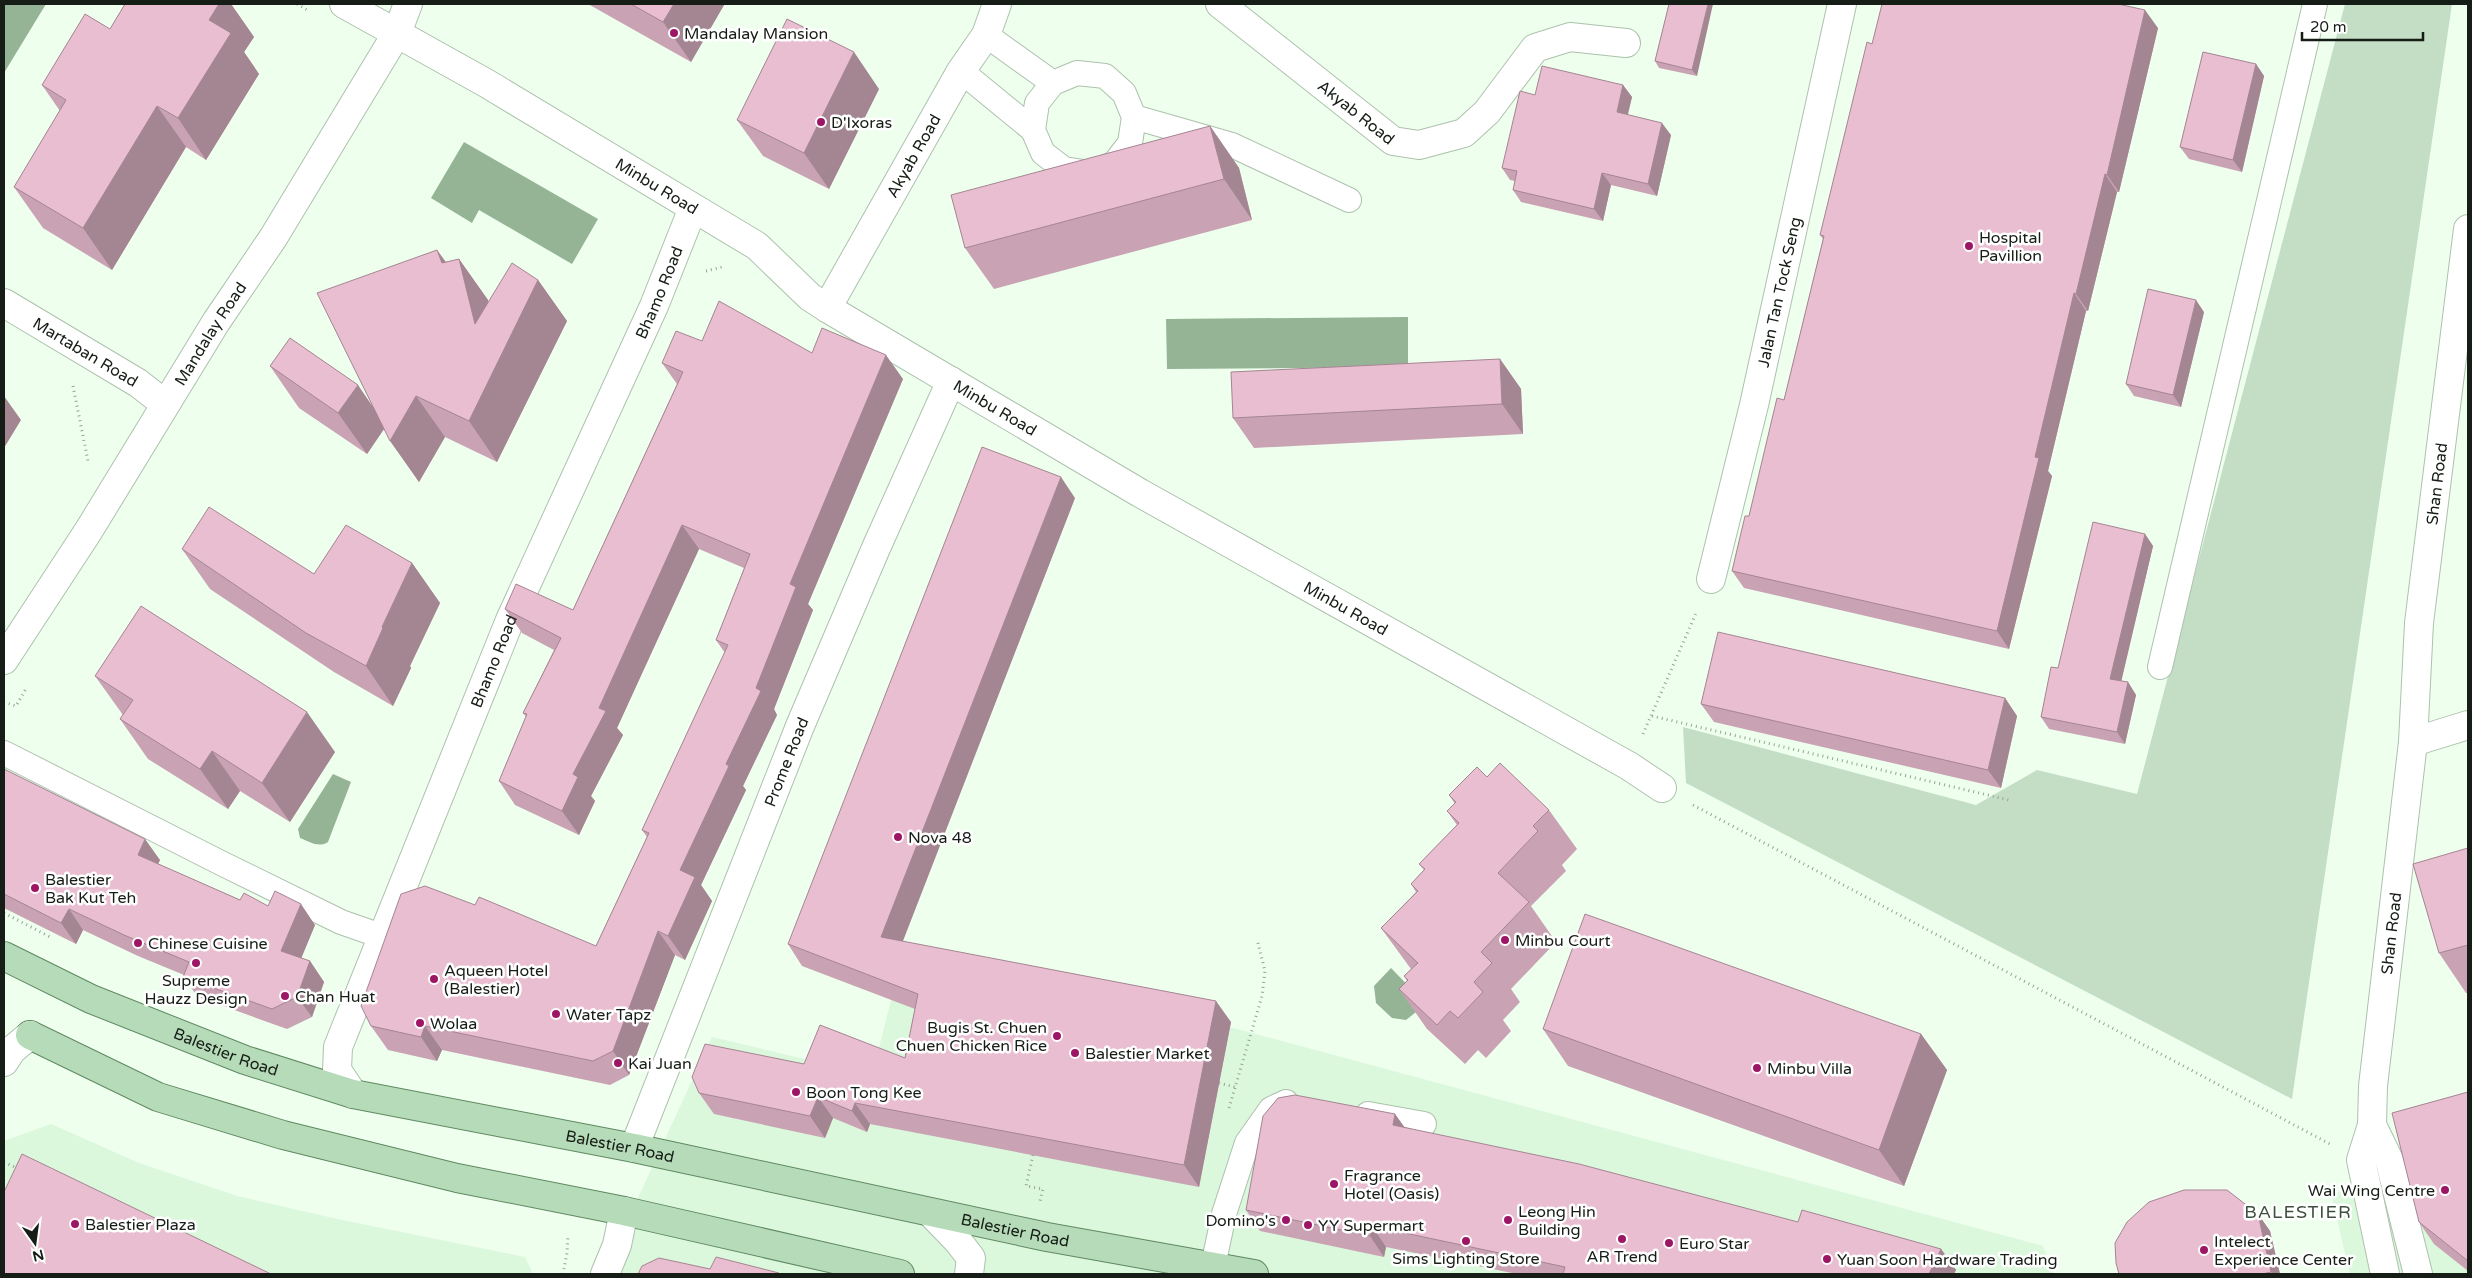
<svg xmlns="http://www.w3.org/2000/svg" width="2472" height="1278" font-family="'Varela Round',sans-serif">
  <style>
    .built { fill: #dbf7dc }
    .green { fill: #c4dec5 }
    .water { fill: #95b496 }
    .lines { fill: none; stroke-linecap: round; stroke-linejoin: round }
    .lane-casing { stroke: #adc1ad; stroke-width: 26 }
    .street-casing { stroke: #adc1ad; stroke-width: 30 }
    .primary-casing { stroke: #5f8961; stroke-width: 30 }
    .path { stroke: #97a497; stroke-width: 3; stroke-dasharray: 1 4; stroke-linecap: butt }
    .lane { stroke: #fff; stroke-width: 24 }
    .street { stroke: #fff; stroke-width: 28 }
    .primary { stroke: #b6dbb8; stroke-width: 28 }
    .wall { fill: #c9a3b4 }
    .shaded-wall { fill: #a48592 }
    .building { fill: #eabed1; stroke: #a48592 }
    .poi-dot { fill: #9d1565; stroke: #fff; stroke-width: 2 }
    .labels { text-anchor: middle; stroke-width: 5; stroke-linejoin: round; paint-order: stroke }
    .poi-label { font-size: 16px; fill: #161d16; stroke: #fff; text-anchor: start }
    .street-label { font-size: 16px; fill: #161d16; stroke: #fff }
    .neighbourhood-label { font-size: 18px; letter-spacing: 1px; fill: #3d4f3d; stroke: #fff }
  </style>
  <rect width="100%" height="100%" fill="#efe"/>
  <path class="built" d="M901 961 1226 1026 2043 1246 2054 1274H603L712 1037 872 1075Z
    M51 1124 139 1163 237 1196 342 1220 525 1257 533 1274H4V1141Z
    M2468 1154V1274H2350L2331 1194Z"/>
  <path class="green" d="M2345 4H2452L2292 1099 1686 783 1683 727 1976 805 2037 770 2137 794Z"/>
  <path class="water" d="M4 4H46L4 73Z
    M464 142 598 219 572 264 479 210 472 223 431 198Z
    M1408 317V367L1167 369 1166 319Z
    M333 774 351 782 328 842C319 848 310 842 300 838L298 829Z
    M1391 968 1426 1004 1406 1020 1392 1018 1376 1003 1374 986Z"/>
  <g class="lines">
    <g class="lane-casing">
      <path id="lane" d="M986 35 1053 83
        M961 71 1033 130 1043 153 1064 169 1090 173 1114 164 1130 143 1134 117 1124 93 1105 76 1077 73 1053 83 1037 103 1033 130
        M1134 117 1232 145 1349 200
        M2160 667 2315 4
        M4 753 223 864 341 922 381 936
        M1368 1114 1424 1124
        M1213 1266 1224 1214 1247 1143 1271 1109 1286 1102"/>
    </g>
    <g class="street-casing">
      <g id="street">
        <path id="s1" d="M344 4 486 83 757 246 810 297 827 308 1140 493 1629 766 1662 788"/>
        <path id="s2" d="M1220 4 1393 141 1419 145 1464 133 1487 112 1535 48 1570 37 1626 43"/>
        <path id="s3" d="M4 303 138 383 165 404"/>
        <path id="s4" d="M827 308 961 71 986 35 997 4"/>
        <path id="s5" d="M1711 579 1754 405 1842 4"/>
        <path id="s6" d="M4 660 89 530 216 322 273 238 397 33 408 4"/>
        <path d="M2413 742 2468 725"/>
        <path d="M4 1062 12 1050 30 1035"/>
        <path id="s7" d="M353 1094 337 1070 338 1047 510 620 654 306 693 208"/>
        <path d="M2372 1125 2390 1162 2418 1274"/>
        <path id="s8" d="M634 1148 800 726 876 548 951 381"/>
        <path d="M931 1213 958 1241 971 1258 969 1274"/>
        <path d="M605 1274 617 1245 624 1211"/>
        <path id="s9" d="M2385 1274 2361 1160 2372 1125 2373 1086 2413 742 2419 623 2468 229"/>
      </g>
    </g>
    <g class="primary-casing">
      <g id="primary">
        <path id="s10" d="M4 956 91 999 245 1060 353 1094 634 1148 1047 1237 1254 1274"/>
        <path d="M30 1035 158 1097 283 1135 457 1178 624 1211 900 1274"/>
      </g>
    </g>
    <path class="path" d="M297 4 309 11
      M706 271 722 267
      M73 386 88 461
      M4 702 16 706 27 687
      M1652 716 2009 800
      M1643 734 1697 611
      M1693 805 2330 1144
      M4 913 52 938
      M1219 1083 1235 1087
      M1229 1108 1262 996 1265 971 1257 939
      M1033 1155 1026 1186 1043 1189 1040 1201
      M4 1162 19 1169
      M563 1274 567 1253 568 1236"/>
    <use href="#lane" class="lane"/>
    <use href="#street" class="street"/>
    <use href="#primary" class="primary"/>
  </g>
  <path class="wall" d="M125 4H231L254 37 244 52 259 74 206 160 186 147 112 270 43 228 14 187 60 111 42 85 110 29Z
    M588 4H723L724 5 691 62Z
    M1669 4 1697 76 1659 68 1655 61Z
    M2158 28 2119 192H2117L2088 311H2086L2048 471 2052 476 2009 649 1744 588 1732 571 1784 400 1823 239 1820 235Z
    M2256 64 2264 76 2242 172 2189 159 2180 147Z
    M1623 85 1632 97 1628 115 1671 135 1657 196 1611 185 1603 221 1521 202 1513 190 1515 181 1510 180 1502 168 1535 95Z
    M879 89 829 189 763 156 737 120Z
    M1210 126 1239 168 1252 220 994 289 965 248Z
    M437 250 446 262 459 259 488 300V303L538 280 567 321 497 462 445 437 419 482 384 429 367 454 299 408 270 366 373 406Z
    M2204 312 2181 407 2134 396 2126 384Z
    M702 341 812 353 903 379 808 604 813 610 774 709 777 715 743 786 746 790 701 885 712 901 685 960 675 955 629 1075 610 1085 442 1050 437 1061 388 1050 371 1026 475 905 596 946 647 837 642 830 725 653 716 640 744 568 699 549 617 728 623 735 591 796 595 801 579 835 515 805 499 781 526 717 523 713 554 650 522 633 505 609 573 610 677 384 662 363Z
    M1500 359 1521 389 1523 434 1254 448 1233 418Z
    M1075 498 902 941 1231 1022 1199 1187 870 1124 867 1132 833 1118 825 1138 714 1114 699 1093 804 1064 905 1058 915 1009 802 966 788 944Z
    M2145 534 2153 546 2121 681 2128 682 2136 695 2125 744 2049 729 2041 717 2058 668Z
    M182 549 314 574 412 563 440 603 410 666 411 668 393 706 334 672 210 589Z
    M95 676 335 752 290 822 240 791 228 809 148 759 120 719 123 715Z
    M2005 698 2017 716 2001 788 1714 722 1701 704Z
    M4 769 160 860 158 864 240 900 268 906 315 925 301 958 310 961 324 982 312 1017 287 1029 198 997 183 977 184 975 138 956 83 930 76 944 4 908Z
    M1487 777 1549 810 1577 849 1562 865 1566 871 1531 906 1556 942 1511 989 1520 1002 1503 1020 1511 1031 1486 1058 1478 1050 1465 1064 1427 1029 1399 989 1407 981 1404 976 1411 969 1381 928 1416 892 1411 884 1424 870 1419 864 1457 825 1447 811 1455 804 1449 795Z
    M2468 848V993H2466L2439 953Z
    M1543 1029 1921 1034 1947 1070 1904 1186 1568 1066Z
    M2468 1092V1271L2434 1244 2419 1222Z
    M1395 1114 1404 1127 1798 1222 1941 1249 1956 1270 1954 1274H1517L1386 1247 1384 1257 1260 1231 1246 1210Z
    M2258 1214 2270 1231 2280 1274H2119Z"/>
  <path class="shaded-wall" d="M219 4H231L254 37 244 52 259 74 206 160 178 118 209 20Z
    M674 4H723L724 5 691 62 663 22Z
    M1708 4H1713L1697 76 1692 70Z
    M2145 10 2158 28 2119 192 2107 175Z
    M854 52 879 89 829 189 804 153Z
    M2256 64 2264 76 2242 172 2233 160Z
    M1623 85 1632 97 1625 124 1617 112Z
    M157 106 186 147 112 270 83 228Z
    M1662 123 1671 135 1657 196 1648 184Z
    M1210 126 1239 168 1252 220 1224 179Z
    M1602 173 1611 185 1603 221 1594 209Z
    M2105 174 2117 192 2088 311 2076 294Z
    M437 250 466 291 459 259 488 300 501 355 538 280 567 321 497 462 469 421 442 263Z
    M2074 293 2086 311 2048 471 2052 476 2009 649 1997 631 2035 457Z
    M2196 300 2204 312 2181 407 2173 395Z
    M886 355 903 379 808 604 813 610 774 709 777 715 743 786 746 790 701 885 712 901 685 960 668 936 680 870 726 764 790 584Z
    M1500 359 1521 389 1523 434 1502 404Z
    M358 385 386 426 367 454 338 413Z
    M4 396 21 420 4 448Z
    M416 396 445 437 419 482 390 441Z
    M1061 477 1075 498 896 959 881 937Z
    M682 525 699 549 617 728 623 735 591 796 595 801 579 835 562 811 573 774 599 708Z
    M2145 534 2153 546 2119 691 2110 679Z
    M412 563 440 603 410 666 411 668 393 706 366 666 382 627Z
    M2128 682 2136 695 2125 744 2117 732Z
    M2005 698 2017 716 2001 788 1988 770Z
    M307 712 335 752 290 822 262 783Z
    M212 751 240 791 228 809 200 769Z
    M145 839 160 860 152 875 138 855Z
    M301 904 315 925 296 971 281 951Z
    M69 909 83 930 76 944 61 923Z
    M658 931 675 955 629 1075 613 1051Z
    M310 961 324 982 312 1017 297 997Z
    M1216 1001 1231 1022 1199 1187 1184 1165Z
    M425 1026 442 1050 437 1061 421 1037Z
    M1921 1034 1947 1070 1904 1186 1879 1150Z
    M818 1097 833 1118 825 1138 810 1116Z
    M855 1103 870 1124 867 1132 852 1111Z
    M1395 1114 1410 1135 1393 1125Z
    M2258 1214 2270 1231 2280 1274H2273L2271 1272Z
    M1372 1226 1386 1247 1384 1257 1370 1236Z
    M1941 1249 1956 1270 1954 1274H1929Z"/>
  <path class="building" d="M125 4H219L209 20 231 33 178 118 157 106 83 228 14 187 66 100 42 85 85 14 110 29Z
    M631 4H674L663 22Z
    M1669 4H1708L1692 70 1655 61Z
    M1882 4H2118L2145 10 2107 175 2105 174 2076 294 2074 293 2035 457 2039 458 1997 631 1732 571 1745 516H1749L1777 398 1784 400 1824 236 1820 235 1867 42 1872 44Z
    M787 19 854 52 804 153 737 120Z
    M2203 52 2256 64 2233 160 2180 147Z
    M1542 66 1623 85 1617 112 1662 123 1648 184 1602 173 1594 209 1513 190 1517 171 1502 168 1520 91 1535 95Z
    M1210 126 1224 179 965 248 951 195Z
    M437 250 442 263 459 259 475 324 512 263 538 280 469 421 416 396 390 441 317 293Z
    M2148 289 2196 300 2173 395 2126 384Z
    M719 301 812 353 822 328 886 355 790 584 796 587 756 688 761 691 726 764 729 766 680 870 695 877 668 936 658 931 613 1051 593 1061 425 1026 421 1037 371 1026 361 1006 401 894 425 886 475 905 479 897 596 946 649 833 642 830 728 645 716 640 750 554 682 525 599 708 606 711 573 774 578 777 562 811 499 781 527 714 523 713 561 638 505 609 516 584 573 610 683 372 662 363 676 331 702 341Z
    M290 338 358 385 338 413 270 366Z
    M1500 359 1502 404 1233 418 1231 372Z
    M982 447 1061 477 881 937 1216 1001 1184 1165 855 1103 852 1111 818 1097 810 1116 699 1093 692 1077 705 1044 804 1064 820 1025 905 1058 918 994 788 944Z
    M209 507 314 574 346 525 412 563 382 627 383 628 366 666 306 633 182 549Z
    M2093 522 2145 534 2110 679 2128 682 2117 732 2041 717 2051 667 2058 668Z
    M141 606 307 712 262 783 212 751 200 769 120 719 133 700 95 676Z
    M1718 632 2005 698 1988 770 1701 704Z
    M1500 763 1549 810 1533 826 1538 831 1498 873 1529 902 1481 952 1492 963 1474 982 1483 992 1458 1018 1450 1011 1437 1025 1399 989 1408 980 1404 976 1418 963 1381 928 1418 891 1411 884 1425 869 1419 864 1459 823 1447 811 1456 802 1449 795 1477 767 1487 777Z
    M4 769 145 839 138 855 240 900 244 893 268 906 275 891 301 904 281 951 310 961 297 997 272 1009 183 977 189 962 124 935 69 909 61 923 4 894Z
    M2468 848V945L2439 953 2413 864Z
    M1585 914 1921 1034 1879 1150 1543 1029Z
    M2468 1092V1261L2419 1222 2392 1113Z
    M1295 1095 1395 1114 1393 1125 1579 1164 1798 1222 1802 1210 1941 1249 1929 1274H1563L1565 1267 1372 1226 1370 1236 1246 1210 1263 1116 1278 1098Z
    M22 1154 271 1274H4V1192Z
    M2184 1190H2227L2258 1214 2271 1272 2262 1274H2119L2116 1263 2115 1243 2127 1222 2149 1202Z
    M716 1257 779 1273V1274H638L642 1266 659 1258 710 1269Z"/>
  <g class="poi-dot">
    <circle cx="674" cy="33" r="5"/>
    <circle cx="821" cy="122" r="5"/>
    <circle cx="1969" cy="246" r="5"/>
    <circle cx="898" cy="837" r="5"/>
    <circle cx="35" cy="888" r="5"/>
    <circle cx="1505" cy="940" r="5"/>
    <circle cx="138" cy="943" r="5"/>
    <circle cx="196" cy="963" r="5"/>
    <circle cx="434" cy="979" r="5"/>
    <circle cx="285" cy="996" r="5"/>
    <circle cx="556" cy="1014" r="5"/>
    <circle cx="420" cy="1023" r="5"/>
    <circle cx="1057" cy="1036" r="5"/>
    <circle cx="1075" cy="1053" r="5"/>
    <circle cx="618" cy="1063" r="5"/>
    <circle cx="1757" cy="1068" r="5"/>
    <circle cx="796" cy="1092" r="5"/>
    <circle cx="1334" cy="1184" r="5"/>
    <circle cx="2445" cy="1190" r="5"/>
    <circle cx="1286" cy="1220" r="5"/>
    <circle cx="1508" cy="1220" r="5"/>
    <circle cx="75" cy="1224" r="5"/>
    <circle cx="1308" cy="1225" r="5"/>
    <circle cx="1622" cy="1239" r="5"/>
    <circle cx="1466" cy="1241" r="5"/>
    <circle cx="1669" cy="1243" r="5"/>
    <circle cx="2204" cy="1250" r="5"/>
    <circle cx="1827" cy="1259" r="5"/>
  </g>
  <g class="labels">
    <g class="poi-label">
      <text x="684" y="39">Mandalay Mansion</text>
      <text x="831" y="128">D'Ixoras</text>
      <text x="1979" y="243">Hospital<tspan x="1979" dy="18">Pavillion</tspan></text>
      <text x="908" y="843">Nova 48</text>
      <text x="45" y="885">Balestier<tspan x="45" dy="18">Bak Kut Teh</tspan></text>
      <text x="1515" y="946">Minbu Court</text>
      <text x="148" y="949">Chinese Cuisine</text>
      <text x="444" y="976">Aqueen Hotel<tspan x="444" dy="18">(Balestier)</tspan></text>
      <text x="196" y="986" text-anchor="middle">Supreme<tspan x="196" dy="18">Hauzz Design</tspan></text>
      <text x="295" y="1002">Chan Huat</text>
      <text x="566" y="1020">Water Tapz</text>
      <text x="430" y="1029">Wolaa</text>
      <text x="1047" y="1033" text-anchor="end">Bugis St. Chuen<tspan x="1047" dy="18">Chuen Chicken Rice</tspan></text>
      <text x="1085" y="1059">Balestier Market</text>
      <text x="628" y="1069">Kai Juan</text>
      <text x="1767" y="1074">Minbu Villa</text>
      <text x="806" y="1098">Boon Tong Kee</text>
      <text x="1344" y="1181">Fragrance<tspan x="1344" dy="18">Hotel (Oasis)</tspan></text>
      <text x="2435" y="1196" text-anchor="end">Wai Wing Centre</text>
      <text x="1518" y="1217">Leong Hin<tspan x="1518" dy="18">Building</tspan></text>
      <text x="1276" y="1226" text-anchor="end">Domino's</text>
      <text x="85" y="1230">Balestier Plaza</text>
      <text x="1318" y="1231">YY Supermart</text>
      <text x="2214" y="1247">Intelect<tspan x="2214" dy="18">Experience Center</tspan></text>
      <text x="1679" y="1249">Euro Star</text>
      <text x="1622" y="1262" text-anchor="middle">AR Trend</text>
      <text x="1466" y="1264" text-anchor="middle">Sims Lighting Store</text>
      <text x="1837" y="1265">Yuan Soon Hardware Trading</text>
    </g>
    <g class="street-label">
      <text dy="6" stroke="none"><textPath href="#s2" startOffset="174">Akyab Road</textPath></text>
      <text dy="6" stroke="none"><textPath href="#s4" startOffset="175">Akyab Road</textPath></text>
      <text dy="6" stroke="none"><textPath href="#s1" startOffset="362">Minbu Road</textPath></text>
      <text dy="6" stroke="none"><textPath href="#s7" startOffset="872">Bhamo Road</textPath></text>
      <text dy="6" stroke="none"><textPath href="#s5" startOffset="295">Jalan Tan Tock Seng</textPath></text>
      <text dy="6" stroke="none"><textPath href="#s6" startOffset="386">Mandalay Road</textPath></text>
      <text dy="6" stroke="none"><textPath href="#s3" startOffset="95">Martaban Road</textPath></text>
      <text dy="6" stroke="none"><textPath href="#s1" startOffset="768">Minbu Road</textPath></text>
      <text dy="6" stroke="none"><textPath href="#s9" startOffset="798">Shan Road</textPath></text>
      <text dy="6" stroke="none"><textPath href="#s1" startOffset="1172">Minbu Road</textPath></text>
      <text dy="6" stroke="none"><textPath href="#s7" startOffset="468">Bhamo Road</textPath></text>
      <text dy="6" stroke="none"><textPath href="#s8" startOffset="415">Prome Road</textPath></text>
      <text dy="6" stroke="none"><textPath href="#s9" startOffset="346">Shan Road</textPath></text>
      <text dy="6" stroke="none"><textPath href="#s10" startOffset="242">Balestier Road</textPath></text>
      <text dy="6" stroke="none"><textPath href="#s10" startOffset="648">Balestier Road</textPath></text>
      <text dy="6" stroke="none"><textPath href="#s10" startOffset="1052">Balestier Road</textPath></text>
    </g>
    <g class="neighbourhood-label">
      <text x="2298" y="1218">BALESTIER</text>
    </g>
  </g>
  <rect width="2472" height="1278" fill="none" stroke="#161d16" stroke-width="10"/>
  <g transform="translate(35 1243) rotate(166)" stroke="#ffffff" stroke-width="4" paint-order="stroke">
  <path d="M0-4L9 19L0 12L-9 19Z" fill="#161d16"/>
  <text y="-8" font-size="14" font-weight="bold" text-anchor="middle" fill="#161d16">N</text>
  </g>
  <path d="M2302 32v8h121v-8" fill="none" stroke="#161d16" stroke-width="2.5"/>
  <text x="2310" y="32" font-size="15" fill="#161d16" stroke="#ffffff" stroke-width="4" paint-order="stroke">20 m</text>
</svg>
